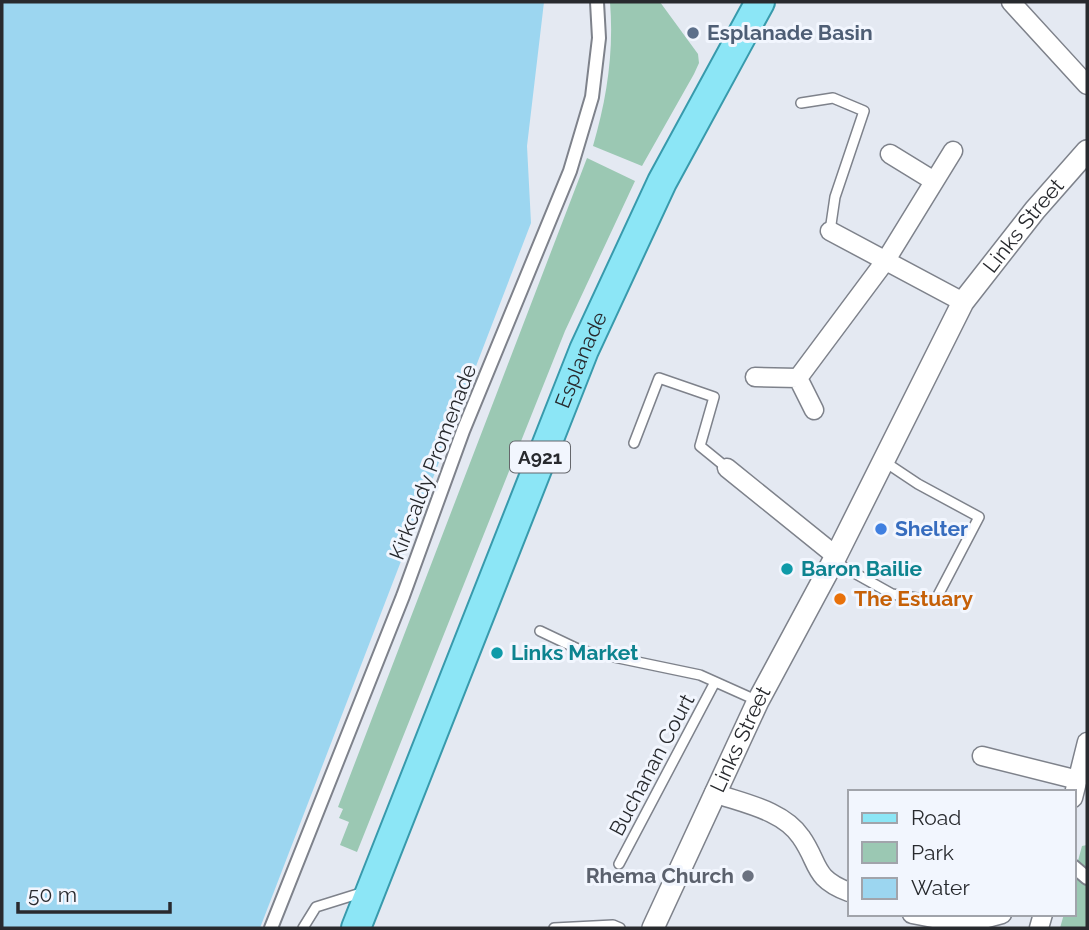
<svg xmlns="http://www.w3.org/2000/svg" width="1089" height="930" font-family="Raleway,sans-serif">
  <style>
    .green { fill: #9bc8b3 }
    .water { fill: #9cd6f0 }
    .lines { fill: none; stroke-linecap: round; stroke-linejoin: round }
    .service-casing { stroke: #7e828b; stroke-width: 12 }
    .pedestrian-casing { stroke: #7e828b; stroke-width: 16 }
    .minor-casing { stroke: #7e828b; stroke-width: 21 }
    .tertiary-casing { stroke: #7e828b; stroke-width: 24 }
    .primary-casing { stroke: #389aac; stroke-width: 32 }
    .service { stroke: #fff; stroke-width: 9 }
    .pedestrian { stroke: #fff; stroke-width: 12 }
    .minor { stroke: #fff; stroke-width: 18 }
    .tertiary { stroke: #fff; stroke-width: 21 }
    .primary { stroke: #8ce6f6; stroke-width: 28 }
    .service-dot { fill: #5c6f8a; stroke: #f2f6fe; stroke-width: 2.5 }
    .shop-dot { fill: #3f7fe0; stroke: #f2f6fe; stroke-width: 2.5 }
    .culture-dot { fill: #0f9aa8; stroke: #f2f6fe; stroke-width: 2.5 }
    .food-dot { fill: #e8710a; stroke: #f2f6fe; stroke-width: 2.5 }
    .worship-dot { fill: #6b7280; stroke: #f2f6fe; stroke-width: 2.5 }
    .labels { text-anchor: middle; stroke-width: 6; stroke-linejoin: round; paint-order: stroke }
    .shield { fill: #f2f6fe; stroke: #65676c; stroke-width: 2 }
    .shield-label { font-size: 19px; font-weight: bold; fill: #282a2e }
    .service-label { font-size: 21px; font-weight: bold; fill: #4e5e75; stroke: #f2f6fe; text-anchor: start }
    .street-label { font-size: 21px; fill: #282a2e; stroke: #f2f6fe }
    .shop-label { font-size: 21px; font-weight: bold; fill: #366cbe; stroke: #f2f6fe; text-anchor: start }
    .culture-label { font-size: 21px; font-weight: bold; fill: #0d838f; stroke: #f2f6fe; text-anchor: start }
    .food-label { font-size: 21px; font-weight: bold; fill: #c56008; stroke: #f2f6fe; text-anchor: start }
    .worship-label { font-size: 21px; font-weight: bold; fill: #5b616d; stroke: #f2f6fe; text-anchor: end }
  </style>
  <rect width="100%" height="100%" fill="#e4e9f2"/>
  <path class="green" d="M610 2H660L698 54 699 63 694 74 642 166 593 146C607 98 614 52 610 2Z
    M587 158 635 181 565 331 357 852 340 845 349 822 339 818 343 809 338 807Z
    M1087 845V928H1060L1064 914H1073V879L1082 846Z"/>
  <path class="water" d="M2 2H544L527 146 531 223 260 928H2Z"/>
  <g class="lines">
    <g class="service-casing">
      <path id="service" d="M801 103 833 98 864 111 835 197 830 231
        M634 443 659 378 714 397 700 446 727 468
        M833 561 892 594 935 601 979 517 918 484 885 462
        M540 631 580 650 700 675 758 701
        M619 864 715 682
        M303 928 316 907 364 892
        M554 928 613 925 620 928"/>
    </g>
    <g class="pedestrian-casing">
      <path id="pedestrian" d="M1073 866 1087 878
        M271 928 403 596 463 431 570 171 592 97 599 38 597 2"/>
    </g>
    <g class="minor-casing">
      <path id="minor" d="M1011 2 1087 85
        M890 154 934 181
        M830 231 963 302
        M755 377 798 378 814 410
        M798 378 886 260 953 151
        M727 468 836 556
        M982 756 1078 780
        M714 793C742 803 783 810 801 837 820 864 812 878 849 892
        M1073 798 1087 742
        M912 914 965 924 1002 914
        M1039 928 1043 914"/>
    </g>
    <g class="tertiary-casing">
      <g id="tertiary">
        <path id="s1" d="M653 928 758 701 836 556 963 302 1035 210 1087 151"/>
      </g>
    </g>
    <g class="primary-casing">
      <g id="primary">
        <path id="s2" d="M356 928 584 350 662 182 760 2"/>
      </g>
    </g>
    <use href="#service" class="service"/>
    <use href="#pedestrian" class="pedestrian"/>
    <use href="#minor" class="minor"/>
    <use href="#tertiary" class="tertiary"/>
    <use href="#primary" class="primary"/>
  </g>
  <circle class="service-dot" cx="693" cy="33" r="7"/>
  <circle class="shop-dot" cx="881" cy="529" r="7"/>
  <g class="culture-dot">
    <circle cx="787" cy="569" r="7"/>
    <circle cx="497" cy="653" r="7"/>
  </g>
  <circle class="food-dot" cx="840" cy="599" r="7"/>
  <circle class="worship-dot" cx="748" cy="876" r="7"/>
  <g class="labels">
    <rect class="shield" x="510" y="441.5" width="60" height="31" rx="5"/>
    <g class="shield-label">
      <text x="540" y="464">A921</text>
    </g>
    <g class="service-label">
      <text x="707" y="40">Esplanade Basin</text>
    </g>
    <g class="street-label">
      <text dy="7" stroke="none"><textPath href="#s1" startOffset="796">Links Street</textPath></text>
      <text dy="7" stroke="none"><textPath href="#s2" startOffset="611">Esplanade</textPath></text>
      <text transform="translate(433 462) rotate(-69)" y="7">Kirkcaldy Promenade</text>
      <text dy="7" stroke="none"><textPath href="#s1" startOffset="208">Links Street</textPath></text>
      <text transform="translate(652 765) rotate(-62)" y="7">Buchanan Court</text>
    </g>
    <g class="shop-label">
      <text x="895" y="536">Shelter</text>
    </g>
    <g class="culture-label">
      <text x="801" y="576">Baron Bailie</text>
      <text x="511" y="660">Links Market</text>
    </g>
    <g class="food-label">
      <text x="854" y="606">The Estuary</text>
    </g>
    <g class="worship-label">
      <text x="734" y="883">Rhema Church</text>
    </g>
  </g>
  <rect width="1089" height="930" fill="none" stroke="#282a2e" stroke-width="7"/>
  <rect x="848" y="790" width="228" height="126" fill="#f2f6fe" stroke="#a1a4ab" stroke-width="2"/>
  <rect x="862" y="813" width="35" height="10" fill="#8ce6f6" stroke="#a1a4ab" stroke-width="2"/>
  <text x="911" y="825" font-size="21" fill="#282a2e">Road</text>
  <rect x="862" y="842" width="35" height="21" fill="#9bc8b3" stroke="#a1a4ab" stroke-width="2"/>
  <text x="911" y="860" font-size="21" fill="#282a2e">Park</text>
  <rect x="862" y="878" width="35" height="21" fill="#9cd6f0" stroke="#a1a4ab" stroke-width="2"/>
  <text x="911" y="895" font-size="21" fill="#282a2e">Water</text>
  <path d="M18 902v10h152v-10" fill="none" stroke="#282a2e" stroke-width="3.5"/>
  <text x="28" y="902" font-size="21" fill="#282a2e" stroke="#f2f6fe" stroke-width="5" paint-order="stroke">50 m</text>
</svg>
